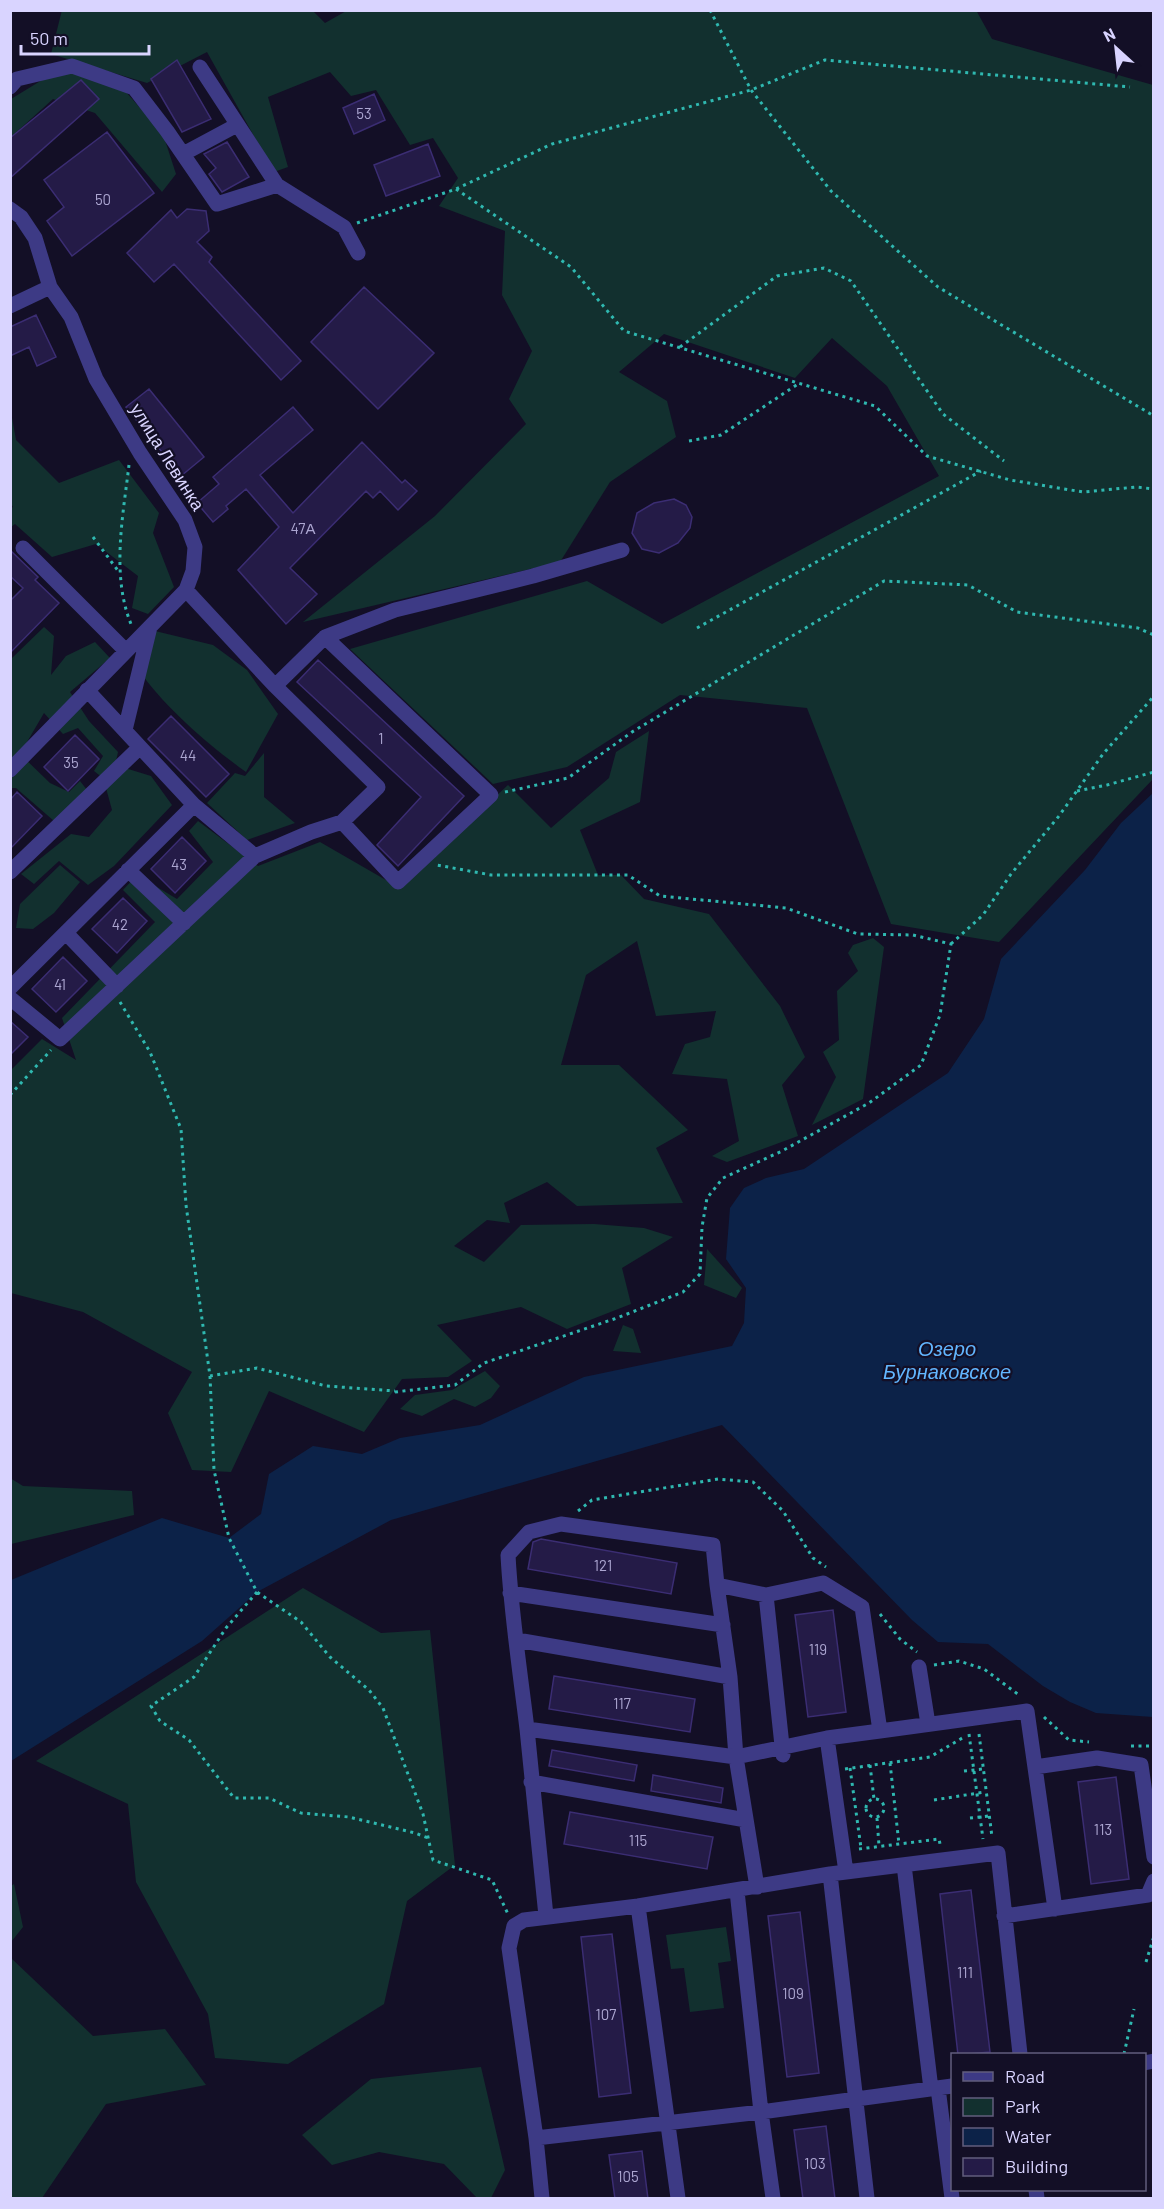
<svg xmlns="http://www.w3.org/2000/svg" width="1164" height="2209" font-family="Barlow,sans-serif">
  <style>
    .green { fill: #12302f }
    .water { fill: #0c2248 }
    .building { fill: #241b47; stroke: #3b2d73; stroke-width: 1.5 }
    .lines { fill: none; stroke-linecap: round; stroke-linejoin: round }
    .path { stroke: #2fb8b0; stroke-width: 3; stroke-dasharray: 3 4.5; stroke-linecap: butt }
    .minor { stroke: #3d3a85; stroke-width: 15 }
    .labels { text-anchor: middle; stroke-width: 4.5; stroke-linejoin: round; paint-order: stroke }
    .number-label { font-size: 15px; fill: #aca6d1 }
    .street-label { font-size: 18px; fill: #d9d4ff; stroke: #130f26 }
    .water-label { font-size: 20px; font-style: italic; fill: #62b6ff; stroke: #130f26 }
  </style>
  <rect width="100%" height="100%" fill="#130f26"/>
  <path class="green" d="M62 10H312L325 23 348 10H976L992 39 1153 85V779L999 942 891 924 807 708 680 695 567 767 493 784 350 649 587 581 662 624 939 476 887 386 832 338 795 378 664 334 619 372 667 401 676 437 610 482 560 562 303 622 435 516 526 424 509 399 532 351 502 295 505 231 439 206 458 178 433 138 410 145 376 90 351 96 330 72 268 97 288 167 274 172 207 52 147 83 51 54Z
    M76 71 126 92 163 134 176 174 162 192 95 113 53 99 11 137V99L47 77Z
    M11 412 16 440 59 483 119 460 159 513 153 533 174 587 148 614 132 608 138 576 96 544 52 557 15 524 11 527V508L13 507 10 502Z
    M44 627 54 636 51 675 66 656 95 642 110 658 70 692 89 721 118 752 115 766 103 778 94 771 103 756 78 728 63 734 44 713 20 754 50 783 69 792 80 781 87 790 54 821 16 788H11V659Z
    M155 631 213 645 247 670 278 714 246 772C211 747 168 710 143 676Z
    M649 731 640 802 580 830 598 875H621L644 899 709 914 780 1006 805 1057 782 1085 798 1136 727 1162 712 1156 739 1141 727 1079 672 1074 685 1044 710 1037 716 1011 656 1016 637 941 586 975 561 1065H619L688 1130 656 1148 683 1203 577 1206 547 1182 504 1203 510 1223 487 1220 454 1246 484 1262 521 1225 594 1224 644 1228 673 1237 622 1268 631 1304 567 1329 521 1307 437 1325 472 1361 448 1377 402 1379 364 1432 269 1391 231 1472 192 1470 168 1413 192 1372 83 1312 11 1293 10 1071 42 1039 76 1060 62 1018 155 922 123 890 137 875 177 899 213 862 189 831 198 821 258 866 320 842 398 887 508 785 551 828 609 778 616 752Z
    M264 753V797L295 823 247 840 207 803 235 773 245 776Z
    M125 768 151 776 172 805 114 866 88 885 59 861 34 884 21 874 71 834 89 837 112 810 106 788Z
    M60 865 80 882 54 913 33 929 16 928 20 904Z
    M873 938 884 947 863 1099 812 1125 836 1077 823 1052 839 1040 837 991 858 971 848 953 853 945Z
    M707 1249 742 1288 736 1298 704 1285Z
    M623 1325 633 1329 641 1353 613 1351Z
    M485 1371 500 1386 491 1398 475 1407 454 1399 422 1416 400 1409 415 1395 452 1390Z
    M10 1478 23 1486 132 1491 134 1515 11 1544Z
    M303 1588 381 1633 430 1630 455 1865 407 1901 384 2004 288 2064 215 2058 208 2014 136 1882 128 1804 36 1761Z
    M14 1884 23 1927 11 1942V1886Z
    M726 1927 731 1961 718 1963 724 2008 690 2012 684 1968 671 1969 666 1935Z
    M11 1958 93 2036 165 2029 206 2085 106 2104 42 2198H11Z
    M481 2067 505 2170 491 2198H477L444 2164 379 2152 332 2165 302 2135 371 2079Z"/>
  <path class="water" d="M1153 793V1717L1096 1713 1070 1702 1043 1686 988 1644 938 1642 912 1620 722 1425 391 1520 257 1592 202 1641 11 1761V1580L162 1518 229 1538 261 1514 269 1474 313 1446 362 1454 400 1438 480 1425 584 1377 732 1346 744 1323 746 1288 726 1259 730 1208 744 1188 766 1178 804 1169 948 1073 984 1019 1001 959 1085 870 1121 823Z"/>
  <path class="building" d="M177 60 211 119 182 132 151 79Z
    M81 80 99 99 10 178V138Z
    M374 94 385 120 354 134 343 108Z
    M107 132 154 193 72 256 47 221 64 207 44 180Z
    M227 142 249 177 222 192 209 174 216 168 204 154Z
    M428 144 440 176 386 196 374 165Z
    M187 209 206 211 209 231 197 242 212 257 209 262 301 361 281 380 174 264 154 282 127 253 171 210 177 218Z
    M364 287 434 353 378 409 311 342Z
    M36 315 56 357 37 366 29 347 10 356V327Z
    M149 389 204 457 181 476 126 407Z
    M293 407 313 430 260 475 293 513 362 442 402 483 405 480 417 491 398 510 380 491 373 498 366 491 290 568 317 594 286 624 238 570 279 527 246 489 226 506 228 509 213 522 197 503 219 484 213 477Z
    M674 499 686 505 692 517 690 528 678 543 659 553 642 549 632 533 637 513 654 503Z
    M10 550 38 577 35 580 59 603 10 653V601L23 588 10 576Z
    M318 660 464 796 398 866 377 845 421 797 297 682Z
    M171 716 229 774 206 797 148 739Z
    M75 735 99 759 68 791 44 767Z
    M17 792 42 816 10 849V800Z
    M182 837 206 861 175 893 151 869Z
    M123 898 147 921 117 953 92 929Z
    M63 957 87 981 56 1012 32 989Z
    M10 1021 28 1037 10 1055Z
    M541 1539 677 1563 671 1594 528 1569 533 1542Z
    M833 1610 846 1712 808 1717 795 1615Z
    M554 1676 695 1699 690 1732 549 1709Z
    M552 1750 637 1765 634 1781 549 1766Z
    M653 1775 723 1788 721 1803 651 1791Z
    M1116 1777 1129 1879 1091 1884 1078 1782Z
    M570 1812 713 1837 707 1869 564 1844Z
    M971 1890 990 2052 958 2055 940 1894Z
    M800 1912 819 2073 787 2077 768 1916Z
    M612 1934 631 2093 599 2097 581 1937Z
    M826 2126 835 2199H803L794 2130Z
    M642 2151 648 2199H615L609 2155Z"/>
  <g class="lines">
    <path class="path" d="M710 10 751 90 831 191 938 287 1154 416
      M456 189 571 267 624 331 875 406 927 456 1010 480 1083 492 1136 487 1154 489
      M357 223 456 189 552 144 751 90 825 60 1130 87
      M680 347 777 276 824 268 851 281 943 414 1004 461
      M689 441 721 435 798 384
      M129 465C123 516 111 575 131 624
      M93 537 119 572
      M697 628 981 471
      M1077 791 1107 785 1154 772
      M505 792 568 778 632 732 884 581 968 585 1017 612 1138 628 1154 635
      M951 944 983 915 1011 874 1059 816 1103 754 1154 696
      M120 1002 150 1052 181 1129 186 1205 210 1376 257 1368 326 1386 395 1391
      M10 1095 51 1050
      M210 1376 214 1470 229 1538 257 1592 301 1622 330 1657 369 1690 383 1708 423 1814 433 1860 492 1880 508 1914
      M395 1392 455 1385 484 1363 617 1318 683 1292 700 1274 702 1227 707 1198 723 1178 782 1151 869 1103 921 1065 940 1015 951 944 913 935 858 934 786 908 660 896 628 875H491L437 865
      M578 1511 592 1500 718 1479 753 1482 783 1511 813 1558 826 1567
      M257 1592 226 1628 194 1677 151 1706 160 1721 189 1740 234 1798H269L301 1813 349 1817 415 1833 428 1838
      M880 1614 900 1639 917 1652
      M934 1665 959 1661 984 1669 1019 1695
      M1044 1717 1069 1740 1089 1742
      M969 1734 983 1839
      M979 1734 992 1837
      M1131 1746H1154
      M890 1763 899 1844
      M870 1765 874 1799
      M850 1768 861 1848
      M845 1769 930 1757 964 1737
      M964 1771 983 1769
      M866 1808a9 9 0 1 1 18 0a9 9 0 1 1-18 0Z
      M934 1800 985 1792
      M877 1818 879 1846
      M970 1818 989 1816
      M859 1849 939 1839 940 1844
      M1146 1962 1154 1936
      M1124 2054 1134 2009"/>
    <path class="minor" d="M200 67 277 185
      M10 87 17 79 72 66 134 88 167 131 217 204 277 185 344 227 358 253
      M183 154 237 125
      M10 209 21 217 35 238 50 287 71 317 96 379 140 453 185 520 195 547 193 571 186 590 10 770
      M10 306 50 287
      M23 548 126 651
      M325 637 395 610 533 576 622 550
      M275 686 378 787 342 822
      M87 690 194 805
      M125 730 150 627
      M128 870 184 923
      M10 872 140 747
      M66 933 117 986
      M10 988 194 805 255 856 311 832 342 822 398 882 491 795 325 637 275 686 186 590
      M10 998 60 1039 255 856
      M510 1593 723 1625
      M766 1595 783 1755
      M517 1640 730 1677
      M919 1667 928 1724
      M527 1729C520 1671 511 1613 508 1555L529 1532 561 1524 713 1545 717 1585 730 1677 736 1757 757 1887
      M880 1731 1027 1711 1055 1909
      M827 1738 846 1872
      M1035 1767 1097 1758 1141 1765 1154 1857
      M531 1782 746 1820
      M904 1865 931 2089
      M830 1874 867 2198
      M737 1891 761 2112 773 2198
      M638 1906 678 2198
      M546 1916 527 1729 736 1757 827 1738 880 1731 862 1607 823 1583 766 1595 717 1585
      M1004 1916 1148 1895 1154 1881
      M1144 2063 1154 2061
      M938 2088 952 2198
      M536 2138 761 2112 952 2086
      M1036 2190 1037 2198
      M542 2198 536 2138 509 1948 514 1926 524 1920 638 1906 830 1874 998 1853 1020 2054"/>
  </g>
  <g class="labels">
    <g class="number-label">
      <text x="364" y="119">53</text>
      <text x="103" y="205">50</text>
      <text x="303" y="534">47А</text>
      <text x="381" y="744">1</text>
      <text x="188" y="761">44</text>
      <text x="71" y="768">35</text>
      <text x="179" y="870">43</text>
      <text x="120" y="930">42</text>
      <text x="60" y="990">41</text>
      <text x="603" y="1571">121</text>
      <text x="818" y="1655">119</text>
      <text x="622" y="1709">117</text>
      <text x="1103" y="1835">113</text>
      <text x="638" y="1846">115</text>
      <text x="965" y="1978">111</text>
      <text x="793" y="1999">109</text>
      <text x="606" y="2020">107</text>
      <text x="815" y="2169">103</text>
      <text x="628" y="2182">105</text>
    </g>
    <g class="street-label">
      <text transform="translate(167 457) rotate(58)" y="6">улица Левинка</text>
    </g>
    <g class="water-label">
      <text x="947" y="1356">Озеро<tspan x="947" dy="23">Бурнаковское</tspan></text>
    </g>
  </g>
  <rect width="1164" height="2209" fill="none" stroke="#d9d4ff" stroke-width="24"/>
  <rect x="951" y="2053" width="195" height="138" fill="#130f26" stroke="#625e7d" stroke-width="1.5"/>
  <rect x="963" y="2072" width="30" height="9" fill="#3d3a85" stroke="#625e7d" stroke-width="1.5"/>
  <text x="1005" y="2083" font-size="18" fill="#d9d4ff">Road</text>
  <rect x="963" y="2098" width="30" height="18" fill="#12302f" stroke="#625e7d" stroke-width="1.5"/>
  <text x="1005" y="2113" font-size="18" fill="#d9d4ff">Park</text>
  <rect x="963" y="2128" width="30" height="18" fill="#0c2248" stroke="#625e7d" stroke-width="1.5"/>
  <text x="1005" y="2143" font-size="18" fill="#d9d4ff">Water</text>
  <rect x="963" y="2158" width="30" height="18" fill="#241b47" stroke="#625e7d" stroke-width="1.5"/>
  <text x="1005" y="2173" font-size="18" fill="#d9d4ff">Building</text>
  <g transform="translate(1116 48) rotate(333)" stroke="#130f26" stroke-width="4.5" paint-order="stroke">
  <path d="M0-4.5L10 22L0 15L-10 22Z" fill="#d9d4ff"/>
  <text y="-9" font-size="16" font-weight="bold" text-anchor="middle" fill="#d9d4ff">N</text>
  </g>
  <path d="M21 45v9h128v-9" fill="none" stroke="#d9d4ff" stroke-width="3"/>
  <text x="30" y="45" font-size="18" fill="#d9d4ff" stroke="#130f26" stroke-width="4.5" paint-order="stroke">50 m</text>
</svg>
